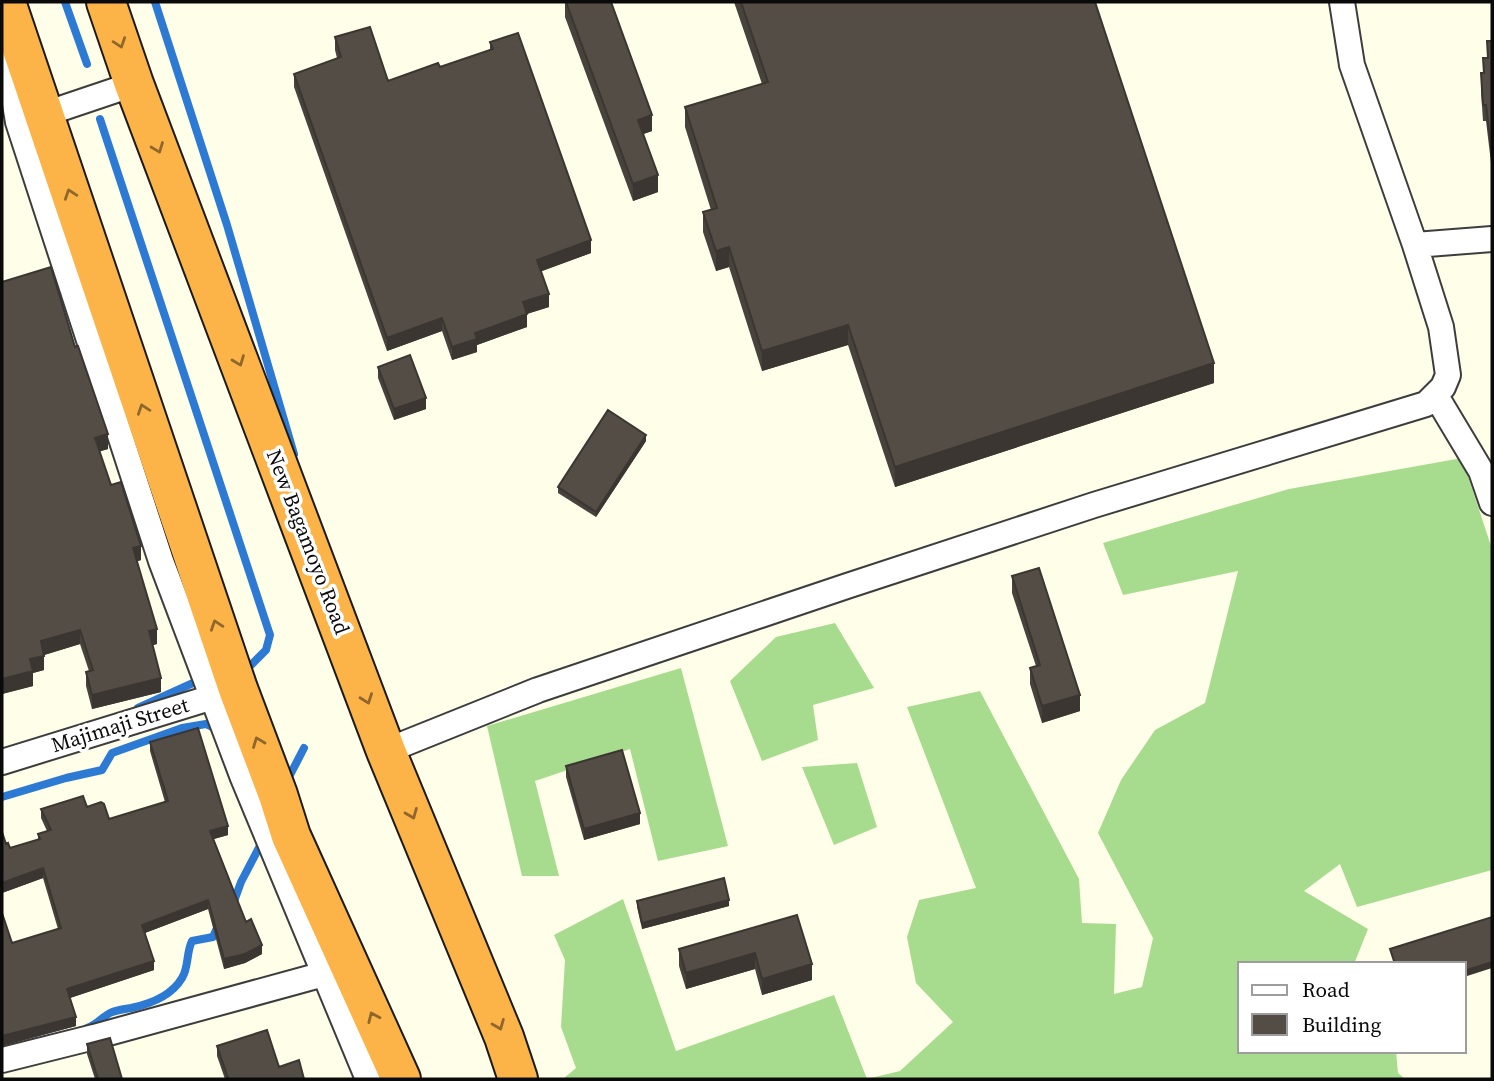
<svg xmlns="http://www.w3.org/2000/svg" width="1494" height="1081" font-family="'Source Serif 4',serif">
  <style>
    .forest { fill: #a7dc8f }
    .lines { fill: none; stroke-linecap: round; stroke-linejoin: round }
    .stream { stroke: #2d7ad4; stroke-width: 8 }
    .street-casing { stroke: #3d3d3d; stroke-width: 28 }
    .highway-casing { stroke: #1b1b1b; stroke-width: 42 }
    .street { stroke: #fff; stroke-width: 24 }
    .highway { stroke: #fcb348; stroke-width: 38 }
    .wall { fill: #48423c }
    .shaded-wall { fill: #3b3631 }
    .building { fill: #544d46; stroke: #3b3631; stroke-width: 2 }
    .oneway { stroke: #8f672c }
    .labels { text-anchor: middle; stroke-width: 7; stroke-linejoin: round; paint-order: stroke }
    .street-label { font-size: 21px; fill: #0a0a0a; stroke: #fff }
  </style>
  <rect width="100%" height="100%" fill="#fffee8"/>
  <path class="forest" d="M1462 458 1492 549V870L1357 907 1340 864 1304 891 1368 929 1354 964H1240V1051H1396L1398 1073 1405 1079H563L576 1068 561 1027 565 960 554 935 623 899 676 1051 834 995 867 1079 900 1071 953 1022 916 983 907 937 919 900 976 888 907 707 980 691 1079 879 1082 923 1116 924 1114 994 1142 987 1153 938 1098 833 1121 780 1155 730 1205 703 1238 571 1123 595 1103 543 1289 489Z
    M835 623 874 688 813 705 818 740 762 761 730 681 776 637Z
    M681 668 728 846 658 861 630 749 535 781 559 876H522L487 726Z
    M857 763 877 827 834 845 802 767Z"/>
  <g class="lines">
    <path class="stream" d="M65 2 87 64
      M155 2 227 225 294 454
      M100 119 270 635 266 650 250 666
      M138 708 193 683
      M284 774 289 777 304 748
      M2 797 66 778 102 770 112 753 182 728 206 724 216 729
      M232 907 241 882 263 840
      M87 1028C97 1025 102 1017 110 1013 116 1010 125 1009 131 1008 150 1004 172 995 182 978 189 967 186 953 192 941L213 937 218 926"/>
    <g class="street-casing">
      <path id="street" d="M5 43 18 122 161 561 243 778 368 1079
        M33 118 134 84
        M1415 245 1492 239
        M1436 396 1481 471 1492 503
        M386 751 538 690 847 586 1094 505 1426 404 1443 387 1448 375 1441 327 1415 245 1352 65 1342 2
        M2 762 229 692
        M2 1060 94 1037 324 974"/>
    </g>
    <g class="highway-casing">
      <path id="highway" d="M6 2 238 689 278 795 291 836 401 1079
        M106 2 134 84 386 751 504 1037 518 1079"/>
    </g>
    <use href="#street" class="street"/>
    <use href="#highway" class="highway"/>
  </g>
  <path class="wall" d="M565 2H611L652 131 643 134 658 192 633 201 565 17Z
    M734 2H1095L1214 383 895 487 848 345 762 371 729 267 716 271 703 232V212L711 210 685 127V107L762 84Z
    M335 37 388 81 440 67 490 50V42L591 253 541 271 549 307 527 314V327L477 345V352L452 360 442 331 387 351 294 87V74L337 58 335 50Z
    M1487 41H1492V171L1486 121H1483L1481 90V73H1483V58H1487Z
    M75 347 108 449 100 451 111 485 141 560 137 561 157 644 153 645 161 692 92 709 86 686V672L89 671 80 644 44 655V670L33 673V686L2 694Z
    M378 367 426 409 394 420 378 378Z
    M646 441 596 517 558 493V487Z
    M1012 576 1080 711 1042 723 1030 684V668L1036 666 1012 593Z
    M150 742 228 835 214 839 246 922 262 954 245 963 224 969 208 909 145 933 154 970 70 998 76 1026 2 1046V913L12 943 58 929 43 878 2 893V832L6 844 10 848 38 840V834L47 831 41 818V809L87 807 109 819 165 802 150 751Z
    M566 766 640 824 584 840 566 777Z
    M637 901 729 906 642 929 637 907Z
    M797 915 812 980 762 995 755 969 686 989 679 966V949Z
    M87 1044 122 1079H95L87 1054Z
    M217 1046 279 1067 225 1079 217 1056Z"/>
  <path class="shaded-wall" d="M652 115V131L638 136V120Z
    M658 175V192L633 201V184Z
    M591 240V253L537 273V260Z
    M729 247V267L716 271V251Z
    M549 294V307L523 315V302Z
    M527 314V327L477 345V352L452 360V347L475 333Z
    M442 318V331L387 351V338Z
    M848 325V345L762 371V351Z
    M1214 363V383L895 487V467Z
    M426 398V409L394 420V409Z
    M108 434V449L95 453V438Z
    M646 435V441L596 517V512Z
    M141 546V560L133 563V548Z
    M157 629V644L149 646V631Z
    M80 630V644L41 656V641Z
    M44 656V670L33 673V686L2 694V679L30 659Z
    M161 678V692L92 709V695Z
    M1080 695V711L1042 723V706Z
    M640 813V824L584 840V829Z
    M228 826V835L210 840V831Z
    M43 868V878L2 893V883Z
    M208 900V909L142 934V925Z
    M729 900V906L642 929V923Z
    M262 945V954L245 963 224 969V959Z
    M755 953V969L686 989V973Z
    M154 961V970L67 999V989Z
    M1492 962V968L1464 977V971Z
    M812 964V980L762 995V979Z
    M76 1017V1026L2 1046V1036Z"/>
  <path class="building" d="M566 2H611L652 115 638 120 658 175 633 184Z
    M741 2H1095L1214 363 895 467 848 325 762 351 729 247 716 251 703 212 717 208 685 107 768 82Z
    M370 27 388 81 438 63 440 67 493 49 490 42 518 33 591 240 537 260 549 294 523 302 527 314 475 333 477 339 452 347 442 318 387 338 294 74 341 57 335 37Z
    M1487 41H1492V155L1486 105H1483L1481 73H1484L1483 58H1488Z
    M51 267 75 347 78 346 108 434 95 438 111 485 121 482 141 546 133 548 157 629 149 631 161 678 92 695 86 672 93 670 80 630 41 641 44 656 30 659 33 671 2 679V282Z
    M410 355 426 398 394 409 378 367Z
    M608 410 646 435 596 512 558 487Z
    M1039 568 1080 695 1042 706 1030 668 1040 665 1012 576Z
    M198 728 228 826 210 831 246 922 251 919 262 945 245 954 224 959 208 900 142 925 154 961 67 989 76 1017 2 1036V913L12 943 61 928 43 868 2 883V832L6 844 8 843 10 848 40 839 38 834 51 830 41 809 83 796 87 807 101 802 104 804 109 819 168 801 150 742Z
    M622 750 640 813 584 829 566 766Z
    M724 878 729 900 642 923 637 901Z
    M797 915 812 964 762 979 755 953 686 973 679 949Z
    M1492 917V962L1464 971V964H1395L1390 949Z
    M267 1030 279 1067 299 1060 304 1079H224L228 1078 217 1046Z
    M110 1038 122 1079H98L87 1044Z"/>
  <defs><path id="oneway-chevron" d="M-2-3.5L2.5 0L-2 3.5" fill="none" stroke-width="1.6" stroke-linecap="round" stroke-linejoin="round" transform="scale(1.75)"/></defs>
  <g class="oneway">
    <use href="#oneway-chevron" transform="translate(120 43) rotate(71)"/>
    <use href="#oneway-chevron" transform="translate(158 148) rotate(69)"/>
    <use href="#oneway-chevron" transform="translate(70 194) rotate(-109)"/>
    <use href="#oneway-chevron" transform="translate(239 361) rotate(69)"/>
    <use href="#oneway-chevron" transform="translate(143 409) rotate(-109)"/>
    <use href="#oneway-chevron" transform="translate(216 625) rotate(-109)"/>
    <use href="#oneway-chevron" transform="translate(367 699) rotate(70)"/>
    <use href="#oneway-chevron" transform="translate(258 742) rotate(-111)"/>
    <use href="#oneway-chevron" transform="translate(412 814) rotate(68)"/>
    <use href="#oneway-chevron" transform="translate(373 1017) rotate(-114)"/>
    <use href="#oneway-chevron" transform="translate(499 1025) rotate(68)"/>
  </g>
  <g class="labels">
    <g class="street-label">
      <text transform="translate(308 542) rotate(69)" y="7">New Bagamoyo Road</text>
      <text transform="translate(120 725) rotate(-17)" y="7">Majimaji Street</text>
    </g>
  </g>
  <rect width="1494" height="1081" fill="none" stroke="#0a0a0a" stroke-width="7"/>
  <rect x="1238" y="962" width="228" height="91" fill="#ffffff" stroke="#9d9d9d" stroke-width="2"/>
  <rect x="1252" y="985" width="35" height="10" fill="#ffffff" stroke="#9d9d9d" stroke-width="2"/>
  <text x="1302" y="997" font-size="21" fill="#0a0a0a">Road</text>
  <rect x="1252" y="1014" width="35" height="21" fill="#544d46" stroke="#9d9d9d" stroke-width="2"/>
  <text x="1302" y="1032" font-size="21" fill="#0a0a0a">Building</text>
</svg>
